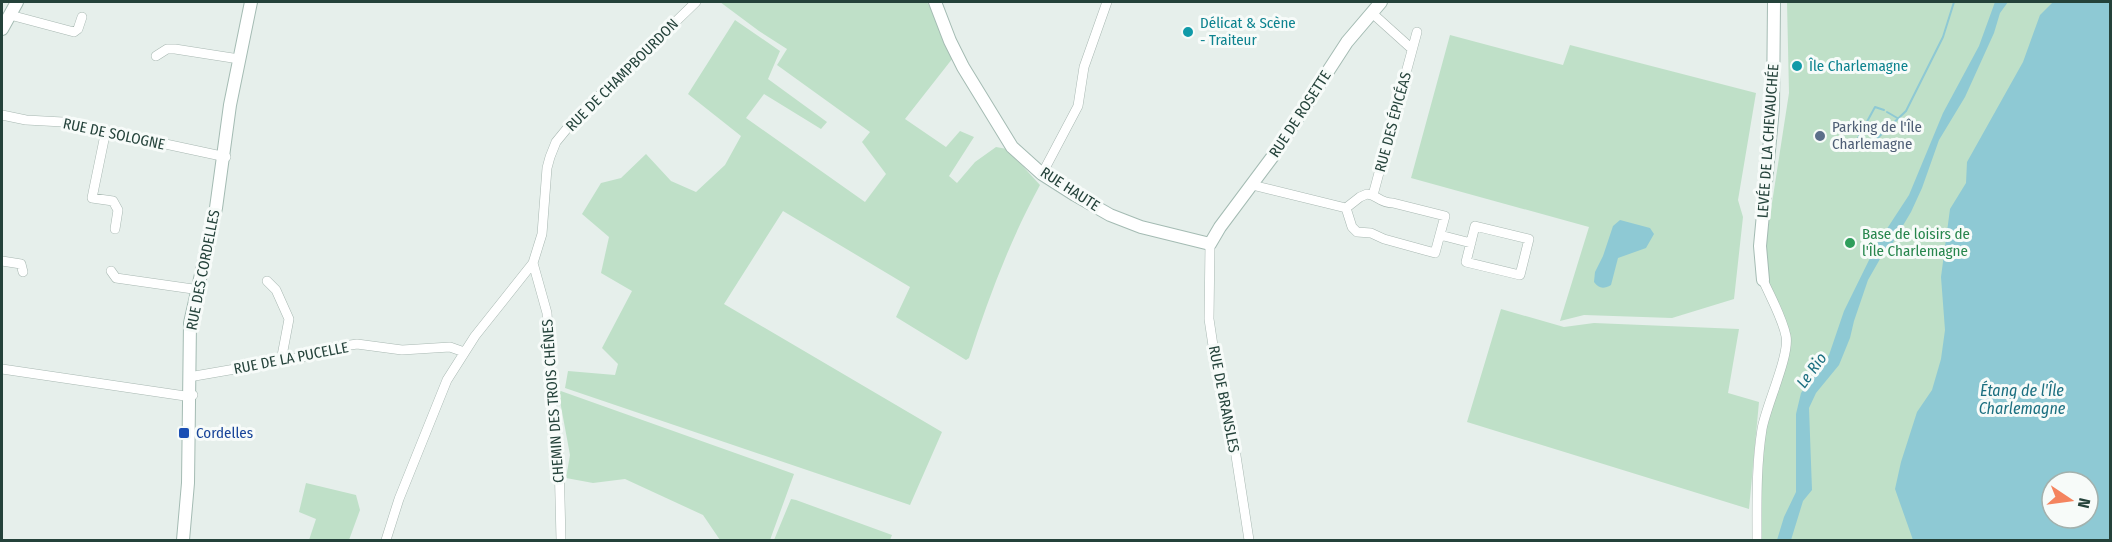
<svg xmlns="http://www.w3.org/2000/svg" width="2112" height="542" font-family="'Fira Sans Condensed',sans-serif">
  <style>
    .green { fill: #bfe0c8; fill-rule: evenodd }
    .water { fill: #8ec9d4; fill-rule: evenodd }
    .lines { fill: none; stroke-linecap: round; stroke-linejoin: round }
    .stream { stroke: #8ec9d4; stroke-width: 2 }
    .street-casing { stroke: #a8b8b2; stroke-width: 10 }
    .secondary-casing { stroke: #a4bbb3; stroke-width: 14 }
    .street { stroke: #fff; stroke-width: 9 }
    .secondary { stroke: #fff; stroke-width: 12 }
    .culture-dot { fill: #0f9aa8; stroke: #f7fbf9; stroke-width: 2 }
    .service-dot { fill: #5c6f8a; stroke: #f7fbf9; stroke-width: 2 }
    .leisure-dot { fill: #2e9e5b; stroke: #f7fbf9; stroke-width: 2 }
    .transit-dot { fill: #1a4fb4; stroke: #f7fbf9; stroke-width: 2 }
    .labels { text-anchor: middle; stroke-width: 6; stroke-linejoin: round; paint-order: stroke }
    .culture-label { font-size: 15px; fill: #0d838f; stroke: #f7fbf9; text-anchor: start }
    .street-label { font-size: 15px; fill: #24423a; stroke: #f7fbf9 }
    .service-label { font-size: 15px; fill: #4e5e75; stroke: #f7fbf9; text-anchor: start }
    .leisure-label { font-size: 15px; fill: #27864d; stroke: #f7fbf9; text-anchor: start }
    .transit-label { font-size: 15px; fill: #164399; stroke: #f7fbf9; text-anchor: start }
    .water-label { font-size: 16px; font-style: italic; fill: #1c6f80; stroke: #f7fbf9 }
  </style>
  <rect width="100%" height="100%" fill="#e6efeb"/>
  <path class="green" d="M720 2H927L956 54 905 119 946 147 960 131 974 137 949 176 957 183 975 162 996 147 1007 149 1040 185C1010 240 988 299 969 358L966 360 896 317 910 287 783 211 724 304 942 432 910 505 565 388 568 371 615 375 618 364 602 348 632 291 601 273 609 237 582 214 601 183 621 178 646 154 671 181 696 192 725 165 741 136 688 94 735 20 780 51 768 79 827 122 821 129 764 94 746 118 865 202 886 174 862 142 870 132 777 65 787 49 759 31Z
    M1787 2H2110V540H1761L1762 448 1768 411 1789 339 1766 277 1765 248 1789 93ZM2052 482H2088V518H2052Z
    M1450 35 1563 65 1570 45 1756 93 1738 200 1743 217 1734 299 1672 318 1584 315 1560 321 1589 227 1411 178Z
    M1501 309 1564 327 1594 323 1739 329 1728 393 1759 402 1749 509 1467 422Z
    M558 390 794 474 770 540H720L703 515 625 479 593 483 566 478 570 455Z
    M306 483 356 495 360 510 349 540H309L316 519 299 512Z
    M791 499 796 500 892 535 890 540H774Z"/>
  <path class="water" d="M1995 2H2008L2000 13 1994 33 1965 97 1939 140 1922 188 1911 212 1886 254 1875 247 1909 195 1943 113 1979 46Z
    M2053 2H2110V540H1913L1895 489 1901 462 1917 412 1932 390 1941 359 1945 330 1941 277 1950 209 1966 183 1967 162 2023 62 2040 15ZM2052 482H2088V518H2052Z
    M1620 220 1650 228 1654 234 1646 248 1618 258 1611 285C1604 289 1599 289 1594 282L1595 272 1603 256 1613 226Z
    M1872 254 1880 259 1868 280 1854 321 1850 338 1839 365 1816 393 1809 408 1812 490 1803 501 1791 540H1777L1784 517 1796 492V414L1801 393 1829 355 1844 311Z"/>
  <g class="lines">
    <path class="stream" d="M1887 112 1899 119
      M1857 140 1875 107 1884 110
      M1866 149 1906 111 1943 37 1954 2"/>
    <g class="street-casing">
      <path id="street" d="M1372 13 1412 49
        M10 15 74 32 78 29 82 17
        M156 56 167 49H175L239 59
        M2 115 26 120 63 122 226 157
        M106 130 92 198 113 201 118 210 115 229
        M1042 174 1078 106 1084 67 1107 2
        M1252 185 1346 208
        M1367 194C1378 195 1379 203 1393 203L1445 216 1435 253 1384 239 1371 233 1357 232 1352 227 1346 208 1360 197Z
        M1373 195 1417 32
        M1475 226 1529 239 1520 275 1466 262Z
        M1440 235 1471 243
        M1210 244 1209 319 1215 359 1232 430 1249 540
        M2 261 21 264 23 272
        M533 263 547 313 553 421 559 458 561 540
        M111 271 116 278 200 290
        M267 281 276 290 289 319 281 361
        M2 369 185 396 193 395
        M189 377 281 361 316 354 331 348 357 344 402 350 450 347 464 352
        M386 540 399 499 447 380 475 336 533 263 542 234 547 168 550 157 556 142 574 120 696 2
        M1757 540C1757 504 1756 466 1762 429 1766 406 1790 355 1786 336 1782 317 1771 298 1763 280"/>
    </g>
    <g class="secondary-casing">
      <path id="secondary" d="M935 2 950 41 963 67 1012 147 1042 174 1075 195 1110 215 1141 227 1210 244 1220 227 1273 156 1347 42 1381 2
        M2 29 17 2
        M1763 280 1760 246 1773 108 1774 2
        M183 540 188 483 190 323 216 208 230 105 251 2"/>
    </g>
    <use href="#street" class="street"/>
    <use href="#secondary" class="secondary"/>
  </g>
  <g class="culture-dot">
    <circle cx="1188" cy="32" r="6"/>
    <circle cx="1797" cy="66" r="6"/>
  </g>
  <circle class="service-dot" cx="1820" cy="136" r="6"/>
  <circle class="leisure-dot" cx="1850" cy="243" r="6"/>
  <rect class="transit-dot" x="178" y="427" width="12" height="12" rx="3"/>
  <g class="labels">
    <g class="culture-label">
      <text x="1200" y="28">Délicat &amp; Scène<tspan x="1200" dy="17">- Traiteur</tspan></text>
      <text x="1809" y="71">Île Charlemagne</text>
    </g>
    <g class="street-label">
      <text transform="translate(622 75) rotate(-45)" y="5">RUE DE CHAMPBOURDON</text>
      <text transform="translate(1300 114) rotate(-57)" y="5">RUE DE ROSETTE</text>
      <text transform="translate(1393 122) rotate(-75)" y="5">RUE DES ÉPICÉAS</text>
      <text transform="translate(114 134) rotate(12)" y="5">RUE DE SOLOGNE</text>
      <text transform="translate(1768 141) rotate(-86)" y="5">LEVÉE DE LA CHEVAUCHÉE</text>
      <text transform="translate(1070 189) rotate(33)" y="5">RUE HAUTE</text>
      <text transform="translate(203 270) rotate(-79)" y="5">RUE DES CORDELLES</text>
      <text transform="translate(291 358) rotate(-11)" y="5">RUE DE LA PUCELLE</text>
      <text transform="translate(1224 399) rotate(79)" y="5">RUE DE BRANSLES</text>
      <text transform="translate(553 401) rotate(-94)" y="5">CHEMIN DES TROIS CHÊNES</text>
    </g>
    <g class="service-label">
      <text x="1832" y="132">Parking de l'Île<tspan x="1832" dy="17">Charlemagne</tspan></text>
    </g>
    <g class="leisure-label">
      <text x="1862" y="239">Base de loisirs de<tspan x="1862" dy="17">l'Île Charlemagne</tspan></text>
    </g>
    <g class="transit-label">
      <text x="196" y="438">Cordelles</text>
    </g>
    <g class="water-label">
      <text transform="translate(1811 370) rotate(-54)" y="6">Le Rio</text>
      <text x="2022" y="396">Étang de l'Île<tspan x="2022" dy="18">Charlemagne</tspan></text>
    </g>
  </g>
  <rect width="2112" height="542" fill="none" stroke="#24423a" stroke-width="6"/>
  <g transform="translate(2070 500) rotate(103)"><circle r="28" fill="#f7fbf9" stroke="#a3b1ad" stroke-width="1.5"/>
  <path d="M0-4.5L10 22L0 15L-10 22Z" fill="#f4845f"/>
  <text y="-9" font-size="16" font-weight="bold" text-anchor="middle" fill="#24423a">N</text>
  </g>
</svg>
